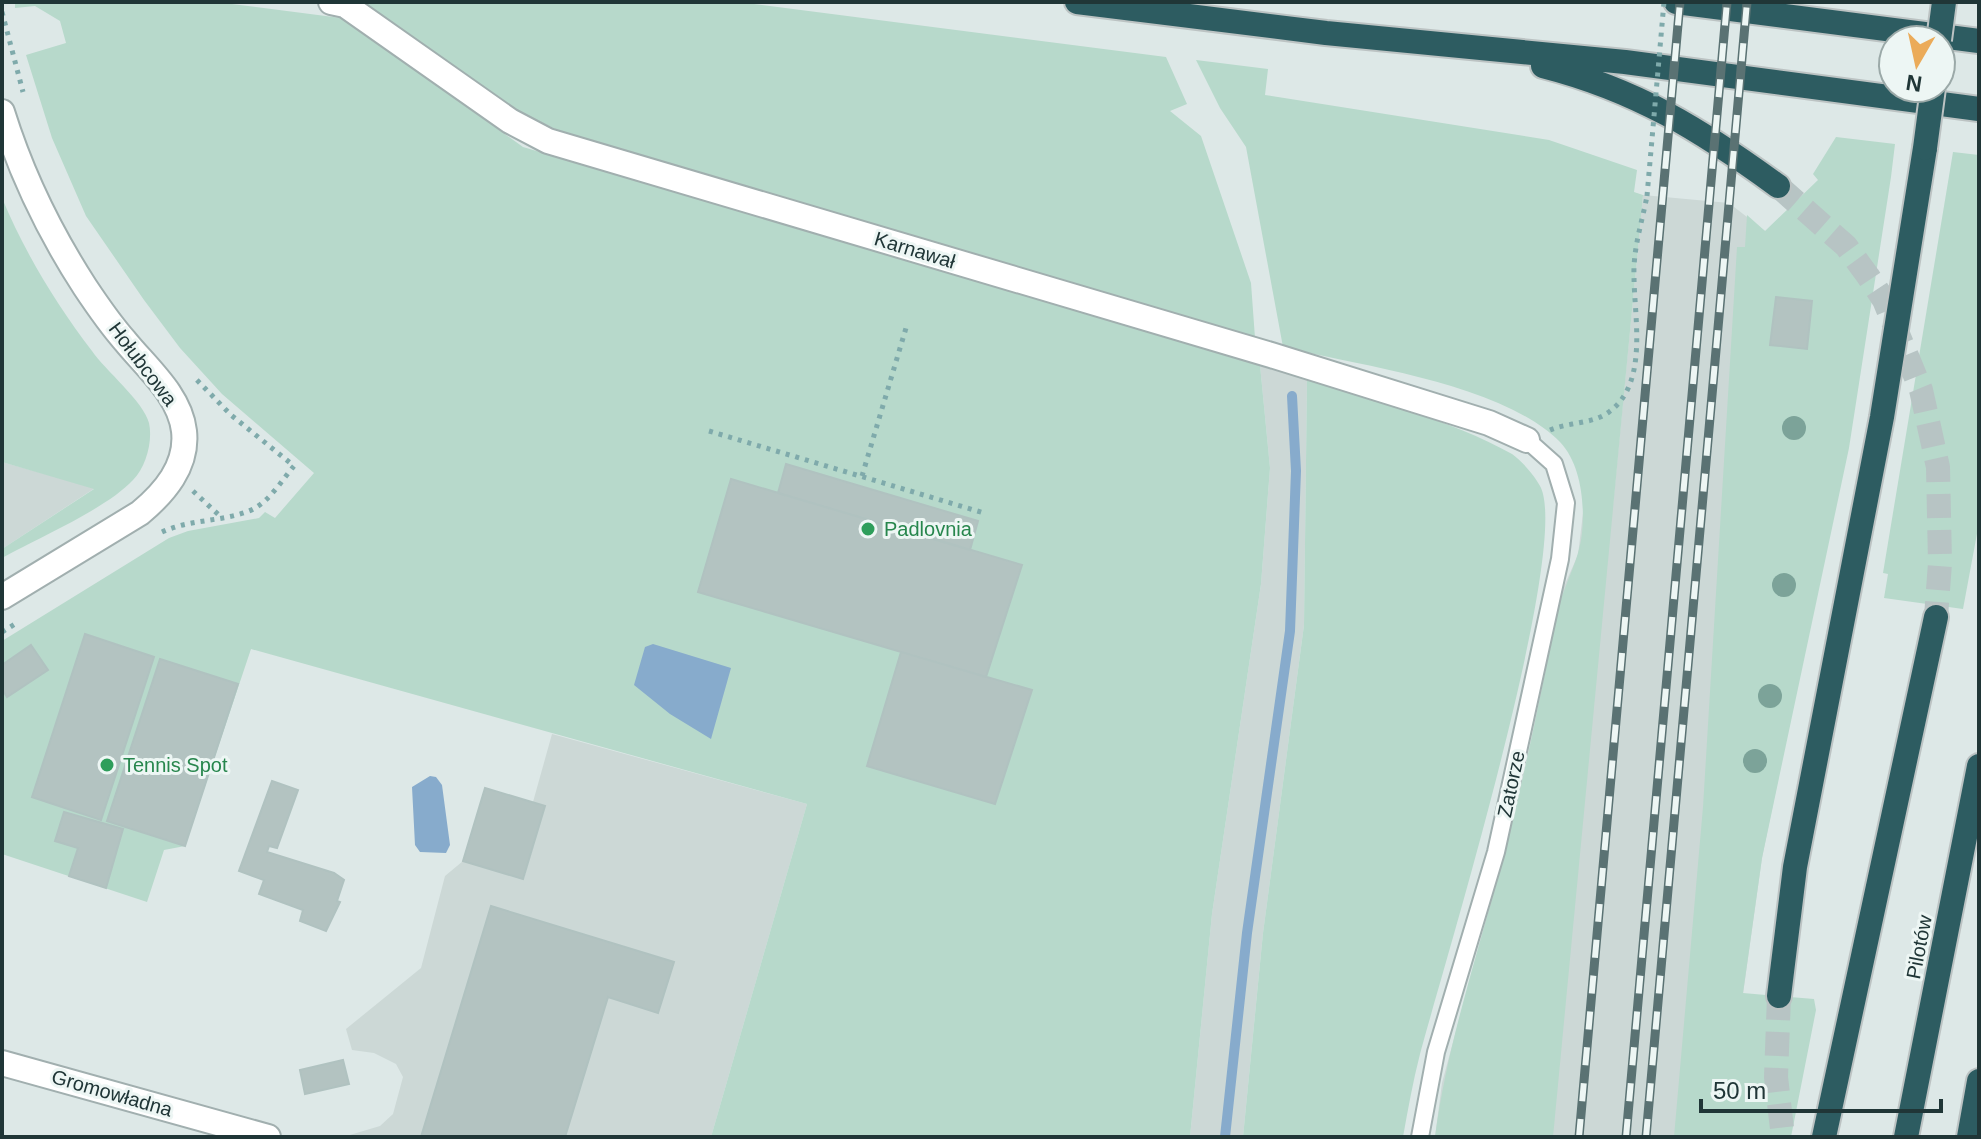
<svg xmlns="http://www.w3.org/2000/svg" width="1981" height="1139" font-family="Helvetica,sans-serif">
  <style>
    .built { fill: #ccd8d6 }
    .green { fill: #b7d9cb }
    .water { fill: #87abcc }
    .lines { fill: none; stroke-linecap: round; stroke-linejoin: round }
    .stream { stroke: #87abcc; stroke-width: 10 }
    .building { fill: #b3c3c1; stroke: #b0c2c0; stroke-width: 2 }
    .motorway-tunnel { stroke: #b7c4c4; stroke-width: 24; stroke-dasharray: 24 12; stroke-linecap: butt }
    .service-casing { stroke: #a1afaf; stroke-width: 20 }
    .minor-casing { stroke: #a1afaf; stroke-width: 28 }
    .motorway-casing { stroke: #bcc3c3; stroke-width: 28 }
    .path { stroke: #7faaab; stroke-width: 5; stroke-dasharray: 4 6; stroke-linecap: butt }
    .service { stroke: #fff; stroke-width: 16 }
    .minor { stroke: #fff; stroke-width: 24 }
    .motorway { stroke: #2d5c61; stroke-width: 24 }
    .rail-casing { stroke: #5a7273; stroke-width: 9 }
    .rail { stroke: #edf6f4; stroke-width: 6; stroke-dasharray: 18; stroke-linecap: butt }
    .motorway-bridge-casing { stroke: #bcc3c3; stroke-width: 28; stroke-linecap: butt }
    .path-bridge { stroke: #7faaab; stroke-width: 5; stroke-dasharray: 4 6; stroke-linecap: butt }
    .motorway-bridge { stroke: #2d5c61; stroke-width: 24 }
    .tree { fill: #7ca399 }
    .leisure-dot { fill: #2e9e5b; stroke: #edf6f4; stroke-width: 3 }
    .labels { text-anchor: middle; stroke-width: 6; stroke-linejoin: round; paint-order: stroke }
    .street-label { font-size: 20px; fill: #203637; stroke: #edf6f4 }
    .leisure-label { font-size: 20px; fill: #27864d; stroke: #edf6f4; text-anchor: start }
  </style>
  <rect width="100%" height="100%" fill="#dde8e7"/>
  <path class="built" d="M1643 195 1729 203 1765 231 1822 565 1762 858 1743 994 1713 1137H1435L1442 1083 1522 786 1561 593 1578 555 1583 513 1613 505Z
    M1260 365 1307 380 1304 625 1263 933 1243 1137H1190L1212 914 1261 584 1270 468Z
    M2 462 95 488 2 549Z
    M552 734 807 804 711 1137H343L380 1126 393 1114 403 1077 396 1064 374 1053 352 1050 346 1029 421 968 445 876 463 861 524 878 545 806 533 802Z"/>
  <path class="green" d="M15 2H216L341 18 523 147 1260 365 1270 468 1261 584 1212 914 1190 1137H711L807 804 251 649 185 846 164 850 147 902 2 854V641L169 538 188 531 259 518 265 512 275 518 314 473 222 394 180 348 144 300 86 216 52 138 26 55 66 43 60 21 35 6 15 8Z
    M353 2H738L1166 57 1187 104 1170 111 1201 136 1251 283 1255 338 567 135 509 106Z
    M1196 60 1268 69 1265 95 1549 140 1637 170 1634 192 1643 195 1553 1137H1435C1447 1045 1477 956 1501 867 1523 783 1540 699 1557 614 1563 586 1579 562 1582 533 1585 504 1581 464 1560 442 1503 384 1361 366 1283 347L1246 147 1220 108Z
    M1836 137 1895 144 1891 177 1849 448 1762 858 1743 993 1814 999 1816 1010 1791 1137H1674L1703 807 1737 247H1745L1747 215 1765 231 1818 180 1813 174Z
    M1953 152 1979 155V523L1963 609 1884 598 1888 574 1883 573Z
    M2 198C25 253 56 304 92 351 105 370 144 402 149 423 153 441 146 467 133 480 106 509 38 538 2 558V549L94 489 2 462Z
    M1307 380C1375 402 1450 419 1512 454 1521 460 1535 476 1540 486 1573 545 1443 968 1420 1054 1413 1081 1408 1109 1403 1137H1243L1263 933 1304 625Z"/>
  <path class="water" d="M653 644 731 668 711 739 670 714 634 685 645 647Z
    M430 776 436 777 442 785 450 845 446 853 420 852 415 845 412 787Z"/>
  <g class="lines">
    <path class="stream" d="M1225 1137 1247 933 1290 631 1296 471 1292 396"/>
  </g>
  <path class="building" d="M1776 297 1812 301 1807 349 1770 345Z
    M786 464 978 521 970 550 778 493Z
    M731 479 1022 565 986 677 698 592Z
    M85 634 154 657 101 820 32 797Z
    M31 645 48 670 7 697 2 689V665Z
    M901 652 1032 690 995 804 867 766Z
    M160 659 238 684 185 846 107 821Z
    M272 781 298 790 277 848 269 846 267 852 334 873 344 880 337 901 340 902 326 931 300 921 303 910 259 894 264 880 239 871Z
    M485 788 545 806 523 879 463 861Z
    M64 812 123 829 106 888 69 876 78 848 55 841Z
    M491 906 674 962 658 1013 608 997 565 1137H421Z
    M343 1060 349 1084 305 1094 300 1070Z"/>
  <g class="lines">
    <path class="motorway-tunnel" d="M1778 186 1846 246 1868 276 1884 300 1921 390 1938 467 1940 563 1936 617
      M1779 996 1776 1077 1783 1137"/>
    <g class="service-casing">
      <path id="service" d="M1420 1137 1436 1052 1496 852 1560 559 1566 503 1554 464 1527 440"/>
    </g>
    <g class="minor-casing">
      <path id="minor" d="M331 2 345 5 510 121 548 141 1271 355 1489 423 1527 440
        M2 112C21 173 50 233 85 287 97 305 110 324 125 341 146 367 180 395 184 431 188 466 164 493 140 513L2 597
        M2 1063 268 1137"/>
    </g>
    <g class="motorway-casing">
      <path id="motorway" d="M1077 2 1326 33 1625 62 1979 109
        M1676 2 1979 41
        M1543 66C1637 90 1701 130 1778 186
        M1779 996 1795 867 1882 417 1925 148
        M1824 1137 1936 617
        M1906 1137 1979 766
        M1969 1137 1979 1081"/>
    </g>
    <path class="path" d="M2 12 23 92
      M1550 430C1569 422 1593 424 1609 412 1649 383 1634 317 1634 276 1633 249 1642 222 1647 196
      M709 431 984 513
      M862 476 906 328
      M193 491 221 517
      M162 532C190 519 221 522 249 511 269 503 281 481 294 466L231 415 193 376
      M2 632 15 624"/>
    <use href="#service" class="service"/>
    <use href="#minor" class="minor"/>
    <use href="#motorway" class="motorway"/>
    <g class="rail-casing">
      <path id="rail" d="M1579 1137 1680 2
        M1626 1137 1727 2
        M1646 1137 1747 2"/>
    </g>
    <use href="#rail" class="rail"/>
    <g class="motorway-bridge-casing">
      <path id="motorway-bridge" d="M1939 40 1944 2
        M1925 148 1933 88"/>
    </g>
    <path class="path-bridge" d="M1647 196 1664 2"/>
    <use href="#motorway-bridge" class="motorway-bridge"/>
  </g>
  <g class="tree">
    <circle cx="1794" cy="428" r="12"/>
    <circle cx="1784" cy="585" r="12"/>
    <circle cx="1770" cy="696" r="12"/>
    <circle cx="1755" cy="761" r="12"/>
  </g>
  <g class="leisure-dot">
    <circle cx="868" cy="529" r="8"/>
    <circle cx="107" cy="765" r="8"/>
  </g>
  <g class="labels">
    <g class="street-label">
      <text transform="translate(915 250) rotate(17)" y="7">Karnawał</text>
      <text transform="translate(143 364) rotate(53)" y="7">Hołubcowa</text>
      <text transform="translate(1511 784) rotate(-78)" y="7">Zatorze</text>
      <text transform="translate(1919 947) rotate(-79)" y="7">Pilotów</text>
      <text transform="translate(112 1093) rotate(16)" y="7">Gromowładna</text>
    </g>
    <g class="leisure-label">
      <text x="884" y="536">Padlovnia</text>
      <text x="123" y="772">Tennis Spot</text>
    </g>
  </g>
  <rect width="1981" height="1139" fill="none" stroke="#203637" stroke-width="8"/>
  <g transform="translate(1917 64) rotate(189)"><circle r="38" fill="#edf6f4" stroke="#9ba9a8" stroke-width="2"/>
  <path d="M0-6L14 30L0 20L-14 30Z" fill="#ebab59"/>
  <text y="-12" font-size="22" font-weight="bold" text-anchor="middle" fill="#203637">N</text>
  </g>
  <path d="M1701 1099v12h240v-12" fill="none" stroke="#203637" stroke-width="4"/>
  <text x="1713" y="1099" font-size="24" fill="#203637" stroke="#edf6f4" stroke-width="6" paint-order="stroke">50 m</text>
</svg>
